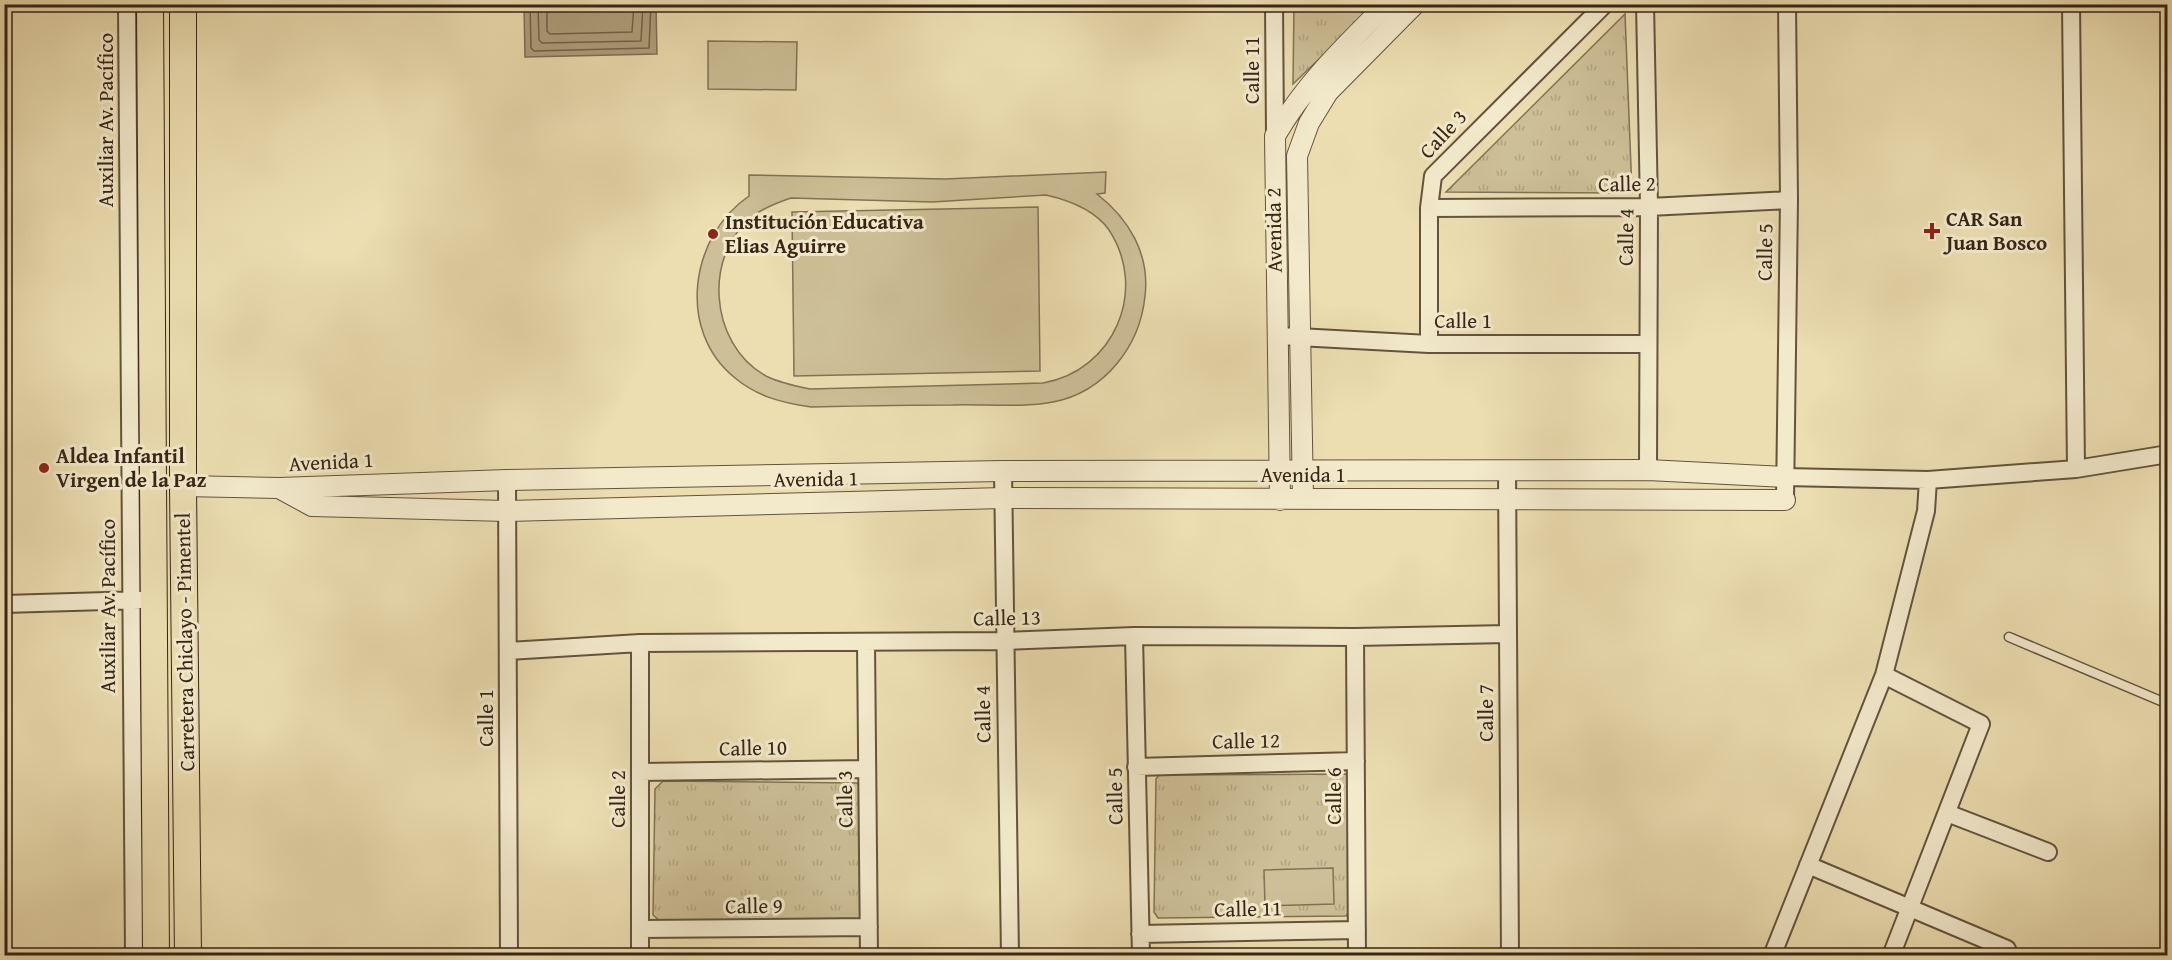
<svg xmlns="http://www.w3.org/2000/svg" width="2172" height="960" font-family="'Gentium Book Plus',serif">
  <style>
    .park { fill: url(#park-tufts); stroke: #827256; stroke-width: 1.5 }
    .pitch { fill: #cdbf97; stroke: #827256; stroke-width: 1.5; fill-rule: evenodd }
    .water { fill: #ae9f7c; stroke: #7e6e53; stroke-width: 1.5 }
    .lines { fill: none; stroke-linecap: round; stroke-linejoin: round }
    .shore { stroke: #726249; stroke-width: 1.5 }
    .service-casing { stroke: #64533d; stroke-width: 11 }
    .minor-casing { stroke: #64533d; stroke-width: 20 }
    .tertiary-casing { stroke: #64533d; stroke-width: 22 }
    .primary-casing { stroke: #372516; stroke-width: 28 }
    .service { stroke: #f3eacc; stroke-width: 8 }
    .minor { stroke: #f3eacc; stroke-width: 16 }
    .tertiary { stroke: #f3eacc; stroke-width: 20 }
    .primary { stroke: #ecdeb1; stroke-width: 26 }
    .poi-dot { fill: #8f2418; stroke: #f3eacc; stroke-width: 2 }
    .labels { text-anchor: middle; stroke-width: 6; stroke-linejoin: round; paint-order: stroke }
    .street-label { font-size: 21px; fill: #372516; stroke: #f3eacc }
    .poi-label { font-size: 21px; font-weight: bold; fill: #372516; stroke: #f3eacc; text-anchor: start }
  </style>
  <defs>
    <pattern id="park-tufts" width="24" height="20" patternUnits="userSpaceOnUse" patternTransform="scale(1.5)"><rect width="24" height="20" fill="#cdbf97"/><path d="M3 7l-1-3M5 7V3M7 7l1-3M15 17l-1-3M17 17v-4M19 17l1-3" fill="none" stroke="#b1a481"/></pattern>
  </defs>
  <rect width="100%" height="100%" fill="#ecdeb1"/>
  <filter id="stains"><feTurbulence type="fractalNoise" baseFrequency=".00333" numOctaves="4"/><feColorMatrix values="0 0 0 0 .2 0 0 0 0 .09 0 0 0 0 .02 0 0 0 .5 -.17"/></filter>
  <radialGradient id="worn" r=".72"><stop offset=".6" stop-color="#630" stop-opacity="0"/><stop offset="1" stop-color="#630" stop-opacity=".3"/></radialGradient>
  <path class="park" d="M1294 5H1355L1365 15 1293 84Z
    M1625 14 1632 193 1446 192Z
    M1347 774 1352 780 1350 911 1346 916 1158 918 1154 912 1156 779 1159 775Z
    M663 781 857 783 861 788 863 916 859 921H660L653 915 655 789Z"/>
  <path class="pitch" d="M708 41 797 42 796 90 708 89Z
    M1106 172 1105 193 1097 194C1129 219 1150 254 1145 296 1140 346 1105 392 1053 402 1021 408 985 404 953 405 905 405 858 406 811 407 783 403 758 397 735 378 676 331 690 236 749 196V175L945 179ZM1046 195C1068 200 1095 210 1109 230 1149 291 1113 371 1043 383L810 389C795 386 780 383 766 376 708 344 702 251 757 213 767 207 779 202 791 198L932 202Z
    M1038 207 1040 371 794 376 792 212Z
    M1333 868 1334 904 1265 906 1264 870Z"/>
  <path class="water" d="M524 5H656L657 54 525 57Z"/>
  <g class="lines">
    <path class="shore" d="M530 4 531 48 534 51 649 48 651 4
      M538 4 539 40 542 43 641 41 643 4
      M547 4V31L550 34 632 32 634 4"/>
    <g class="service-casing">
      <path id="service" d="M2009 637 2168 704"/>
    </g>
    <g class="minor-casing">
      <path id="minor" d="M127 4 134 956
        M1274 4 1275 136
        M1645 4 1649 207 1648 470
        M2071 4 2076 469
        M1429 208 1649 207 1789 200
        M1279 336 1429 344H1647
        M1429 344V208L1433 176 1605 4
        M1507 470 1510 956
        M1003 471 1010 956
        M1784 477 1928 480 2076 469 2168 454
        M507 480 509 956
        M1785 500 1789 200 1787 4
        M4 604 141 600
        M1134 636 1141 956
        M1355 637 1357 956
        M866 643 869 956
        M508 651 640 643 1004 641 1134 636 1355 637 1508 634
        M1884 675 1981 724 1891 956
        M1136 767 1356 761
        M640 772 867 769
        M1947 813 2048 852
        M1808 865 2007 949
        M640 929 869 927
        M1140 934 1357 930
        M640 956V643
        M1772 956 1884 675 1926 511 1928 480"/>
    </g>
    <g class="tertiary-casing">
      <path id="tertiary" d="M183 486 279 488 507 480 1003 471 1648 470 1784 477
        M279 488 312 506 507 511 1003 498 1785 500
        M1303 499 1297 156 1309 123 1328 92 1415 4
        M1280 500 1275 136C1305 84 1345 46 1387 4"/>
    </g>
    <g class="primary-casing">
      <path id="primary" d="M150 4 156 956
        M183 4V486L188 956"/>
    </g>
    <use href="#service" class="service"/>
    <use href="#minor" class="minor"/>
    <use href="#tertiary" class="tertiary"/>
    <use href="#primary" class="primary"/>
  </g>
  <g class="poi-dot">
    <path d="M1929 222h6v6h6v6h-6v6h-6v-6h-6v-6h6z"/>
    <circle cx="713" cy="234" r="6"/>
    <circle cx="44" cy="468" r="6"/>
  </g>
  <g class="labels">
    <g class="street-label">
      <text transform="translate(1252 70) rotate(-90)" y="7">Calle 11</text>
      <text transform="translate(106 120) rotate(-90)" y="7">Auxiliar Av. Pacífico</text>
      <text transform="translate(1443 134) rotate(-47)" y="7">Calle 3</text>
      <text transform="translate(1627 184) rotate(-1)" y="7">Calle 2</text>
      <text transform="translate(1274 230) rotate(-91)" y="7">Avenida 2</text>
      <text transform="translate(1626 237) rotate(-89)" y="7">Calle 4</text>
      <text transform="translate(1765 252) rotate(-89)" y="7">Calle 5</text>
      <text x="1463" y="328">Calle 1</text>
      <text transform="translate(331 462) rotate(-3)" y="7">Avenida 1</text>
      <text x="1303" y="482">Avenida 1</text>
      <text transform="translate(816 479) rotate(-1)" y="7">Avenida 1</text>
      <text transform="translate(108 606) rotate(-90)" y="7">Auxiliar Av. Pacífico</text>
      <text transform="translate(1007 618) rotate(-1)" y="7">Calle 13</text>
      <text transform="translate(185 642) rotate(-91)" y="7">Carretera Chiclayo - Pimentel</text>
      <text transform="translate(1486 713) rotate(-90)" y="7">Calle 7</text>
      <text transform="translate(983 714) rotate(-91)" y="7">Calle 4</text>
      <text transform="translate(486 718) rotate(-90)" y="7">Calle 1</text>
      <text transform="translate(1246 741) rotate(-1)" y="7">Calle 12</text>
      <text transform="translate(753 748) rotate(-1)" y="7">Calle 10</text>
      <text transform="translate(1115 796) rotate(-91)" y="7">Calle 5</text>
      <text transform="translate(1334 796) rotate(-90)" y="7">Calle 6</text>
      <text transform="translate(618 799) rotate(-90)" y="7">Calle 2</text>
      <text transform="translate(845 799) rotate(-91)" y="7">Calle 3</text>
      <text transform="translate(754 906) rotate(-1)" y="7">Calle 9</text>
      <text transform="translate(1248 909) rotate(-1)" y="7">Calle 11</text>
    </g>
    <g class="poi-label">
      <text x="1946" y="226">CAR San<tspan x="1946" dy="24">Juan Bosco</tspan></text>
      <text x="725" y="229">Institución Educativa<tspan x="725" dy="24">Elias Aguirre</tspan></text>
      <text x="56" y="463">Aldea Infantil<tspan x="56" dy="24">Virgen de la Paz</tspan></text>
    </g>
  </g>
  <rect width="2172" height="960" fill="none" stroke="#ecdeb1" stroke-width="24"/>
  <rect x="6" y="6" width="2160" height="948" fill="none" stroke="#372516" stroke-width="3"/>
  <rect x="12" y="12" width="2148" height="936" fill="none" stroke="#372516" stroke-width="1.5"/>
  <rect width="100%" height="100%" filter="url(#stains)"/>
  <rect width="100%" height="100%" fill="url(#worn)"/>
</svg>
